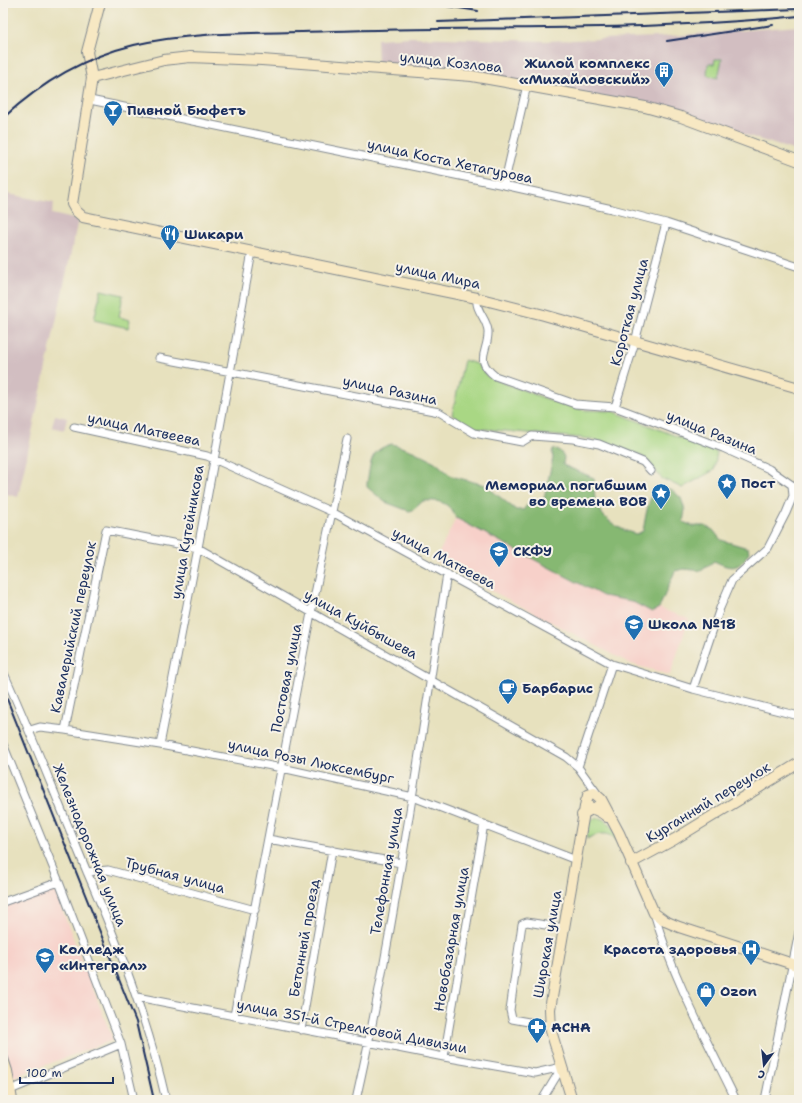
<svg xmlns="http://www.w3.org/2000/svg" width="802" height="1103" font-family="'Shantell Sans',sans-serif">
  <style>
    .built { fill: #f7d0c9 }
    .industrial { fill: #d2bec1 }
    .green { fill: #a9d784; stroke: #628371 }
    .forest { fill: #86b872; stroke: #507468 }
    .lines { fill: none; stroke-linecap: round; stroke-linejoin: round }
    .street-casing { stroke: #81888e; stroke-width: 9 }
    .secondary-casing { stroke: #81888e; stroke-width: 12 }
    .street { stroke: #fff; stroke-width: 7 }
    .secondary { stroke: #f7e8c3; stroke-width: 10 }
    .rail { stroke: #1b2f5e; stroke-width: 2 }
    .labels { text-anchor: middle; stroke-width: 4; stroke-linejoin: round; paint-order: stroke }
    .street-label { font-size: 14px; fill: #1b2f5e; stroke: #f7f3e8 }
    .poi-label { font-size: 14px; font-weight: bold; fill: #1b2f5e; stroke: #f7f3e8; text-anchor: start }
  </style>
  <rect width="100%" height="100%" fill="#f7f3e8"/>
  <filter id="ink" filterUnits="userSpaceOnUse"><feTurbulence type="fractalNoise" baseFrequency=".025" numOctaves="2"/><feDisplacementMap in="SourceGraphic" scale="8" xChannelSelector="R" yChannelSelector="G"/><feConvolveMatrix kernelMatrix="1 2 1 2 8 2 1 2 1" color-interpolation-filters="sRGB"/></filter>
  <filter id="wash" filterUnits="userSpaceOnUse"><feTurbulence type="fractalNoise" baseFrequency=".012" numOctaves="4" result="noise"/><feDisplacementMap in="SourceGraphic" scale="16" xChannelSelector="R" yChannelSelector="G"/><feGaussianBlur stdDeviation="0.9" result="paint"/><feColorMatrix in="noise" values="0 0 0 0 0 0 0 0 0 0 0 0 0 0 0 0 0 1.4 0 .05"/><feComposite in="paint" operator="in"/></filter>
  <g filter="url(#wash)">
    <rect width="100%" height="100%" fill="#e7e1be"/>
    <path class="built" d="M456 518 602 596 631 601 652 612 659 608 689 619 670 675 631 664 435 561Z
      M54 889 113 1040 13 1077 3 1046V907Z"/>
    <path class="industrial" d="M799 26V152L683 115 378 64 377 39 410 37 544 41 657 37Z
      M3 193 54 203 52 214 78 220 18 497 3 493Z
      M55 415 67 418 64 430 52 427Z"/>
    <path class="green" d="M715 59H722L718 78 707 75 708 64H714Z
      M101 290 123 295 119 317 130 320 128 328 94 320Z
      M464 360 477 364 488 377 547 399 583 410 612 411 717 452 714 470 682 488 661 478 648 461 638 454 592 439 474 428 452 415Z
      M595 818C608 817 613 829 619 838L616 840C609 830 596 834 587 839L588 823Z"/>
    <path class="forest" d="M392 444 413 451 435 462 451 476 485 485 516 510H523L530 502 542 507 553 458 552 451 555 449 560 451 564 457 563 465 594 478C595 486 594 493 595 500 598 517 622 532 637 534L643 531C646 516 647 500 657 488L671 489 681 498 685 510 683 522 693 526H705L713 530 721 540 748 548 749 552C739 571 731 569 714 561L701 571 684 569 675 571 659 608 652 612 631 601 603 596 456 518C449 502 440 500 423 501L413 510 409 511 385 502 367 487V483C371 463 369 450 392 444Z"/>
  </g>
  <g filter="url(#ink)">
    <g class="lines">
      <g class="street-casing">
        <path id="street" d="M90 100 504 185 612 209 666 223 799 267
          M504 185 527 85
          M477 298C475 311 487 318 488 331 489 352 473 359 495 376L575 404 615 407 723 448 769 469 792 485 799 487
          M159 358 439 412 474 433 522 442 532 436 573 439 599 444 643 462 651 471
          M615 407 635 342 666 223
          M74 427 207 456 332 512 612 664 693 689 799 716
          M3 671C33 737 59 805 87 872 119 946 148 1021 166 1100
          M693 689 720 608 732 580 768 548 786 513 793 496 792 485
          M30 730 40 727 65 730 160 745 282 768 413 797 576 860
          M65 730 106 530 198 548 566 757 578 767 599 796
          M3 744 59 882 121 1044 134 1100
          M160 745 198 548 252 252
          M578 767 612 664
          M268 839 401 863
          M87 872 108 870 255 910
          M3 902 59 882
          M654 913C673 978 706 1039 736 1100
          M137 997 444 1057 535 1073 562 1067
          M234 1016 311 613 347 439
          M551 1026 512 1019 510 1010 522 924 527 922 564 928
          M301 1030 332 850
          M444 1057 484 824
          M3 1093 121 1044
          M356 1100C395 927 419 750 447 574
          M542 1100 562 1067
          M765 1100 799 932"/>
      </g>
      <g class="secondary-casing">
        <path id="secondary" d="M100 3 87 52 92 78 72 204 76 211 83 217 477 298 544 315 799 388
          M92 78 164 60 190 57 262 60 472 76 645 107 681 117 799 161
          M601 799 619 833 654 913 665 921 679 927 799 966
          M582 815C589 808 600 810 601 799L594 793 588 795 586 804C592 810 601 810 607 817
          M631 863 675 839 799 763
          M3 1059 7 1071 12 1100
          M572 1100 551 1031 550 1009 586 801"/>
      </g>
      <use href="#street" class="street"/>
      <use href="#secondary" class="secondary"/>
      <path class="rail" d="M428 3 478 11
        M438 22 799 9
        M667 41 773 25
        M3 118C41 83 84 57 134 45 197 30 267 34 331 31 487 26 644 32 799 16
        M3 689 136 1022 154 1100"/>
    </g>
  </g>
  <defs>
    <g id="building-pin" transform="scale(1)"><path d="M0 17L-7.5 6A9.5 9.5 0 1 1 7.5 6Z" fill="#1f6fb2" stroke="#f7f3e8"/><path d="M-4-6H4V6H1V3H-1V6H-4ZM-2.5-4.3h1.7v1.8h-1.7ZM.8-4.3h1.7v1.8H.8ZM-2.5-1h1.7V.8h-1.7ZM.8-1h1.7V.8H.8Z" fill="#fff"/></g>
    <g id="bar-pin" transform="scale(1)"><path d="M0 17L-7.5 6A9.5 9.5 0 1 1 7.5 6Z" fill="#1f6fb2" stroke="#f7f3e8"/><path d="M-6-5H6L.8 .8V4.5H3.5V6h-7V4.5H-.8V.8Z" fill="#fff"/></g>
    <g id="restaurant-pin" transform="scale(1)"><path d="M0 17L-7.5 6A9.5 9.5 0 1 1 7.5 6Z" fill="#1f6fb2" stroke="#f7f3e8"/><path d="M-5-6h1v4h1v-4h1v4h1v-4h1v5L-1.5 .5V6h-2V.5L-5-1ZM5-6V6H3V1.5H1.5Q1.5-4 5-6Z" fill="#fff"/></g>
    <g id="sight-pin" transform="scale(1)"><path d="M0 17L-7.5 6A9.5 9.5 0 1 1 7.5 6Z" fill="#1f6fb2" stroke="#f7f3e8"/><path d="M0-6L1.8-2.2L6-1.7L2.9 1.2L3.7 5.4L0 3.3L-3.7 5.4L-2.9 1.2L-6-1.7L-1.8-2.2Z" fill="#fff"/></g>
    <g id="university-pin" transform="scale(1)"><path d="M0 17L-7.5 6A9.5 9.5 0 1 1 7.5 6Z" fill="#1f6fb2" stroke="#f7f3e8"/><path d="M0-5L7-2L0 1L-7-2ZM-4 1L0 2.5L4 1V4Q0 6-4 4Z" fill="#fff"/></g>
    <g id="school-pin" transform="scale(1)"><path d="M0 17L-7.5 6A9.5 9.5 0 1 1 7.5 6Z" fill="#1f6fb2" stroke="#f7f3e8"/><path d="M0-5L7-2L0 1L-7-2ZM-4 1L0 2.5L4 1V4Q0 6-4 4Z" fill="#fff"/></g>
    <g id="cafe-pin" transform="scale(1)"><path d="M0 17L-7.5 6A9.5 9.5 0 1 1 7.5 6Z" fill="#1f6fb2" stroke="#f7f3e8"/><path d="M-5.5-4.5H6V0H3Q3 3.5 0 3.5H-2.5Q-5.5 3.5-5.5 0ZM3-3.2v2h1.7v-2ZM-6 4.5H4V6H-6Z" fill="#fff"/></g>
    <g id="hospital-pin" transform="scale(1)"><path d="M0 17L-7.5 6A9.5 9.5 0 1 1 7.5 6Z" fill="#1f6fb2" stroke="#f7f3e8"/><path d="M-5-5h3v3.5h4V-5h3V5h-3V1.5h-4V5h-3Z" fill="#fff"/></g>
    <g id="shop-pin" transform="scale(1)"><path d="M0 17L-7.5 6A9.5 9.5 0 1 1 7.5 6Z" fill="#1f6fb2" stroke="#f7f3e8"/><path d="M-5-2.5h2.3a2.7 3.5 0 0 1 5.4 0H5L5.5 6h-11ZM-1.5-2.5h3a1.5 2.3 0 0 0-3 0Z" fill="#fff"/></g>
    <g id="pharmacy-pin" transform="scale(1)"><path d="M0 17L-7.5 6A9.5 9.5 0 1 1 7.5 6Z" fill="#1f6fb2" stroke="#f7f3e8"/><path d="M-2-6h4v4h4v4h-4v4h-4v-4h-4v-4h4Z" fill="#fff"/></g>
  </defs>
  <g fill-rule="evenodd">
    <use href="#building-pin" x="664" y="71"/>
    <use href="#bar-pin" x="113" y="110"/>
    <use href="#restaurant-pin" x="170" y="234"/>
    <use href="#sight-pin" x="727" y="483"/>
    <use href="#sight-pin" x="661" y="493"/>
    <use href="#university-pin" x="499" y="551"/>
    <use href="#school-pin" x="634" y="624"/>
    <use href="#cafe-pin" x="508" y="688"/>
    <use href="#hospital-pin" x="751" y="949"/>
    <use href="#university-pin" x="45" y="957"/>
    <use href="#shop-pin" x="706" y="991"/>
    <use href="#pharmacy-pin" x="537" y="1027"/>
  </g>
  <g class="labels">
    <g class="street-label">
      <text transform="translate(451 62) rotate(6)" y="5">улица Козлова</text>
      <text transform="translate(450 161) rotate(12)" y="5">улица Коста Хетагурова</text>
      <text transform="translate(438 275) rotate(12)" y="5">улица Мира</text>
      <text transform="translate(629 312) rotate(-75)" y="5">Короткая улица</text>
      <text transform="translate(390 390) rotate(12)" y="5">улица Разина</text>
      <text transform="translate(144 429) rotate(12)" y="5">улица Матвеева</text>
      <text transform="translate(712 432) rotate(22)" y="5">улица Разина</text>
      <text transform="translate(187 532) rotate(-80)" y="5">улица Кутейникова</text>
      <text transform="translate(444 558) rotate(28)" y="5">улица Матвеева</text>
      <text transform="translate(361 624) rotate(29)" y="5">улица Куйбышева</text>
      <text transform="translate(73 627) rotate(-78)" y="5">Кавалерийский переулок</text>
      <text transform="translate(286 678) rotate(-79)" y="5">Постовая улица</text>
      <text transform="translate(311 761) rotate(12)" y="5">улица Розы Люксембург</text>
      <text transform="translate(708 802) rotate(-31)" y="5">Курганный переулок</text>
      <text transform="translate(90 845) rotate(68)" y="5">Железнодорожная улица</text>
      <text transform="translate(386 871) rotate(-80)" y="5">Телефонная улица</text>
      <text transform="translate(175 875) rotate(15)" y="5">Трубная улица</text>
      <text transform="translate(304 938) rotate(-80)" y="5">Бетонный проезд</text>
      <text transform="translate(451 939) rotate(-80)" y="5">Новобазарная улица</text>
      <text transform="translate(547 944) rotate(-80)" y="5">Широкая улица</text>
      <text transform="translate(352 1026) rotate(11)" y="5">улица 351-й Стрелковой Дивизии</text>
    </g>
    <g class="poi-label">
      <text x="650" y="68" text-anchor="end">Жилой комплекс<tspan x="650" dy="16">«Михайловский»</tspan></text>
      <text x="127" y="115">Пивной Бюфетъ</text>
      <text x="184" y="239">Шикари</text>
      <text x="741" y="488">Пост</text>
      <text x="647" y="490" text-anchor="end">Мемориал погибшим<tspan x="647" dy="16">во времена ВОВ</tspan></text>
      <text x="513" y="556">СКФУ</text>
      <text x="648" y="629">Школа №18</text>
      <text x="522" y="693">Барбарис</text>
      <text x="59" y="954">Колледж<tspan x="59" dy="16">«Интеграл»</tspan></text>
      <text x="737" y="954" text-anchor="end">Красота здоровья</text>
      <text x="720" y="996">Ozon</text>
      <text x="551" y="1032">АСНА</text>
    </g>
  </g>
  <rect width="802" height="1103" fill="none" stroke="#f7f3e8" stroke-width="16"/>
  <g transform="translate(764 1065) rotate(195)" stroke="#f7f3e8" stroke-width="3" paint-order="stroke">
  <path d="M0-3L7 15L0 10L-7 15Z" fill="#1b2f5e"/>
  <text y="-6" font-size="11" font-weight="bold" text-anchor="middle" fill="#1b2f5e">С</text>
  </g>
  <path d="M20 1077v6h93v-6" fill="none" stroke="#1b2f5e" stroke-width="2"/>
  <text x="26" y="1077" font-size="12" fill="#1b2f5e" stroke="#f7f3e8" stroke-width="3" paint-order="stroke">100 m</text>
</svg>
